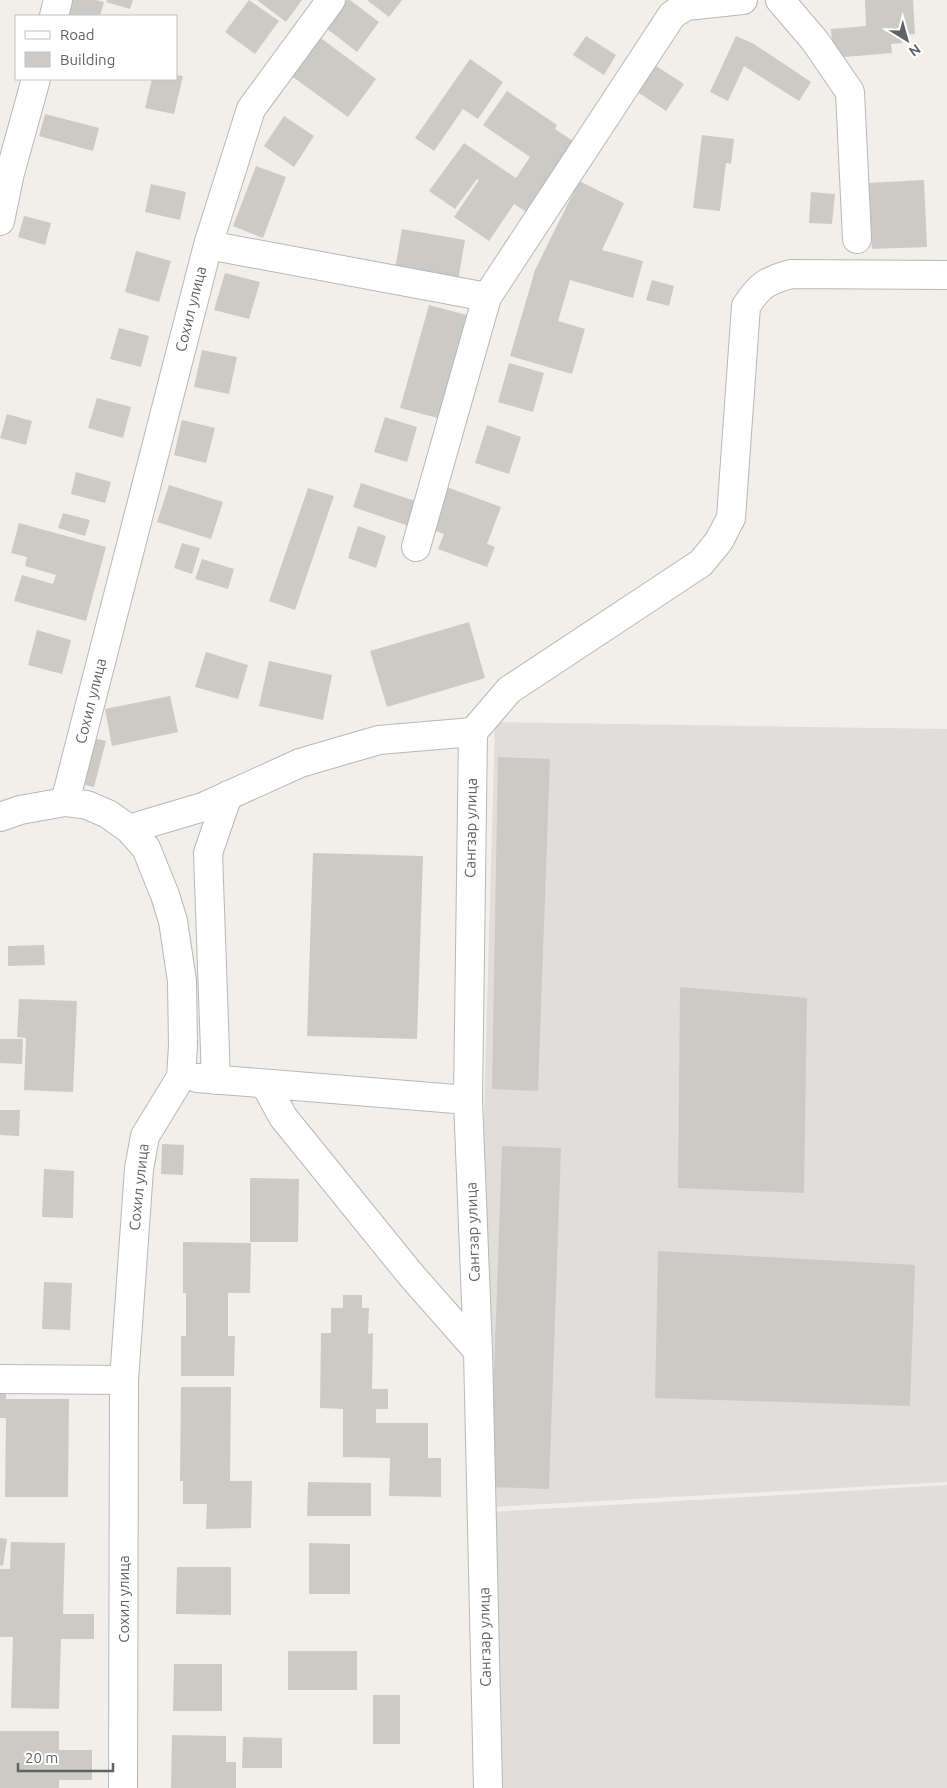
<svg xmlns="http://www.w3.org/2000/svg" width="947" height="1788" font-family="Ubuntu,sans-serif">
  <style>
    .industrial { fill: #e0deda }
    .building { fill: #cccac5 }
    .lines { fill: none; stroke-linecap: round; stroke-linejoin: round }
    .minor-casing { stroke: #b5b8bc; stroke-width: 30 }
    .minor { stroke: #fff; stroke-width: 28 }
    .labels { text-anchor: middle; stroke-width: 4.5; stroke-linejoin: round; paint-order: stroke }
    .street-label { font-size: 15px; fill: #5f6368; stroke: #fff }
  </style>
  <rect width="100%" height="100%" fill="#f1efe8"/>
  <path class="industrial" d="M495 722 947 729V1482L473 1508Z
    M947 1485V1788H490L476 1513Z"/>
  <path class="building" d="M72 0H95L104 2 100 16H68Z
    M107 0H133L130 9 106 2Z
    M249 0 279 21 255 54 225 32Z
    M257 0H302L286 22Z
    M347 0H350L379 22 357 52 326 28Z
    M367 0H402L389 17Z
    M865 0H913L915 34 901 35 902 43 891 44 892 53 833 58 831 29 866 26Z
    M318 36 376 79 348 117 290 75Z
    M586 36 616 55 604 75 573 55Z
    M736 36 754 44 811 82 799 101 744 66 728 101 710 92Z
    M470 59 503 82 478 119 463 109 434 151 415 138Z
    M653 64 684 84 666 111 636 91Z
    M176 75 183 76 174 114 145 108 152 79H176Z
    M507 91 557 125 555 129 576 143 528 213 514 204 489 241 454 217 479 180 477 179 455 209 429 191 464 143 516 178 530 157 483 125Z
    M45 114 99 128 93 151 39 136Z
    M284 116 314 136 294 167 264 146Z
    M702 135 734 139 731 164 726 163 720 211 693 208Z
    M256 166 286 177 263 238 233 226Z
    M924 180 927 247 872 249 869 183Z
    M579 181 624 203 602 250 643 261 633 298 570 280 558 321 585 329 572 374 510 356 535 270Z
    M151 184 186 192 180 220 145 212Z
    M811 192 835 194 832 224 809 223Z
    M24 216 51 223 45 245 18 237Z
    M402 229 465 240 458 281 395 269Z
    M136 251 171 261 159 302 125 292Z
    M225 273 260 282 249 319 214 310Z
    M652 280 674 286 669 306 646 300Z
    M429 305 474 317 445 420 400 408Z
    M119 328 149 336 141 367 110 359Z
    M202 350 237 357 229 394 194 387Z
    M509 363 544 373 533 412 498 402Z
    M97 398 131 407 123 438 88 428Z
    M7 414 32 421 26 445 0 438Z
    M385 417 417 427 407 462 374 452Z
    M182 420 215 428 206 463 174 455Z
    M487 425 521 437 509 474 475 463Z
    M76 472 111 482 105 503 71 494Z
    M361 483 418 502 409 526 353 507Z
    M169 485 223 502 211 539 157 522Z
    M444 486 501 507 487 544 495 547 487 567 438 549 444 534 428 528Z
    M308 488 334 496 295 610 269 601Z
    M63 513 90 520 85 536 58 528Z
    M19 523 106 547 86 621 14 601 22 575 53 584 56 575 25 566 27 557 11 553Z
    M358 526 386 536 376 568 348 558Z
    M182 543 200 548 192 574 174 568Z
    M202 559 234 569 228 589 195 579Z
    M469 622 485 678 387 707 370 651Z
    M37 630 71 640 62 674 28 665Z
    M206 652 248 665 238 699 195 687Z
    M269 661 332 675 323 720 259 706Z
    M170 696 178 732 112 746 105 709Z
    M88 737 106 741 94 787 77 783Z
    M498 757 550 759 538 1091 492 1089Z
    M313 853 423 856 417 1039 307 1036Z
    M44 945 45 965 8 966V946Z
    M680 987 807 998 804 1193 678 1188Z
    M19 999 77 1001 73 1092 24 1090 26 1038 17 1037Z
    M0 1039H23L22 1064 0 1063Z
    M0 1110H20L19 1136 0 1135Z
    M162 1144 184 1145 183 1175 161 1174Z
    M502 1146 561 1148 549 1489 490 1487Z
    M44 1169 74 1171 73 1218 42 1217Z
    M250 1178 299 1179 298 1242H250Z
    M183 1242 251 1243 250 1293H228V1336H235L234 1376H181V1336H186V1293H183Z
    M658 1251 915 1265 910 1406 655 1398Z
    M44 1282 72 1283 70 1330 42 1329Z
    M343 1295H362V1308H369L368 1334 373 1333 372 1389H388V1409H376V1423H428V1458H441V1497L389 1496 390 1458 343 1457V1409L320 1408 321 1333H331V1308H343Z
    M181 1387H231L230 1481H252L251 1528 206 1529 207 1504H183V1481H180Z
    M0 1391H6V1399H69L68 1497H5L6 1418H0Z
    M308 1482 371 1483V1516H307Z
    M0 1538 7 1539 3 1566 0 1565Z
    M11 1542 65 1543 63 1614H94V1639H61L59 1709 11 1708 13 1637H0V1569H10Z
    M309 1543 350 1544V1594H309Z
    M177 1567H231V1615L176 1614Z
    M288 1651H357V1690H288Z
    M174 1664H222V1711H173Z
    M373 1695H400V1744H373Z
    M0 1731H59V1750H92V1780H59V1788H0Z
    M172 1735 226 1736V1762H236V1788H171Z
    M243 1737 282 1738V1768H242Z"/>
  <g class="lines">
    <g class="minor-casing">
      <path id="minor" d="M780 0 815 41 850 92 857 239
        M54 16 58 0
        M0 221 10 173 36 79
        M208 245 487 297
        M416 547 487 297 672 15 686 6 743 0
        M65 802 208 245 251 109 331 0
        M0 817 20 810 65 802 87 805 108 814 129 829 146 848 165 895 173 921 182 981 183 1046 181 1077 145 1136 139 1169 124 1380 123 1788
        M129 829 203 807 300 763 379 740 473 732
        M197 1078 468 1100
        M216 1080 208 853 228 795
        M265 1084 283 1117 411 1275 478 1351
        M0 1379 124 1380
        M488 1788 478 1351 468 1100 473 732 509 690 701 563 719 541 731 518 746 306C760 285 766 281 791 274L947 275"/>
    </g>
    <use href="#minor" class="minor"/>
  </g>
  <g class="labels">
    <g class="street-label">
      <text transform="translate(191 309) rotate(-76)" y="5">Сохил улица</text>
      <text transform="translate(91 701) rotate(-76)" y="5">Сохил улица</text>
      <text transform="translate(471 828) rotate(-89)" y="5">Сангзар улица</text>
      <text transform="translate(139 1187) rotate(-84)" y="5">Сохил улица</text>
      <text transform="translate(473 1232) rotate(-92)" y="5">Сангзар улица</text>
      <text transform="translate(124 1599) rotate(-90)" y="5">Сохил улица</text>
      <text transform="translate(485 1637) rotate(-91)" y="5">Сангзар улица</text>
    </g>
  </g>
  <rect x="15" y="15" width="162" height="65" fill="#ffffff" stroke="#bfc1c3"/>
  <rect x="25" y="31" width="25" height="8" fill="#ffffff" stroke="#bfc1c3"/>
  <text x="60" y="40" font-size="15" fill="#5f6368">Road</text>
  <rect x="25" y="52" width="25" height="15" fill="#cccac5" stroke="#bfc1c3"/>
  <text x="60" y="65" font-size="15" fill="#5f6368">Building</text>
  <g transform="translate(907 40) rotate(143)" stroke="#ffffff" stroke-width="4" paint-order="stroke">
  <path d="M0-4L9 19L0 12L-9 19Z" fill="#5f6368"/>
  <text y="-8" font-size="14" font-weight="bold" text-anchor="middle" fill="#5f6368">N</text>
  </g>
  <path d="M18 1763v8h95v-8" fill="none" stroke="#5f6368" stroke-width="2.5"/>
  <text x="25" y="1763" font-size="15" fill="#5f6368" stroke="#ffffff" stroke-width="4" paint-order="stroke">20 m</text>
</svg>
